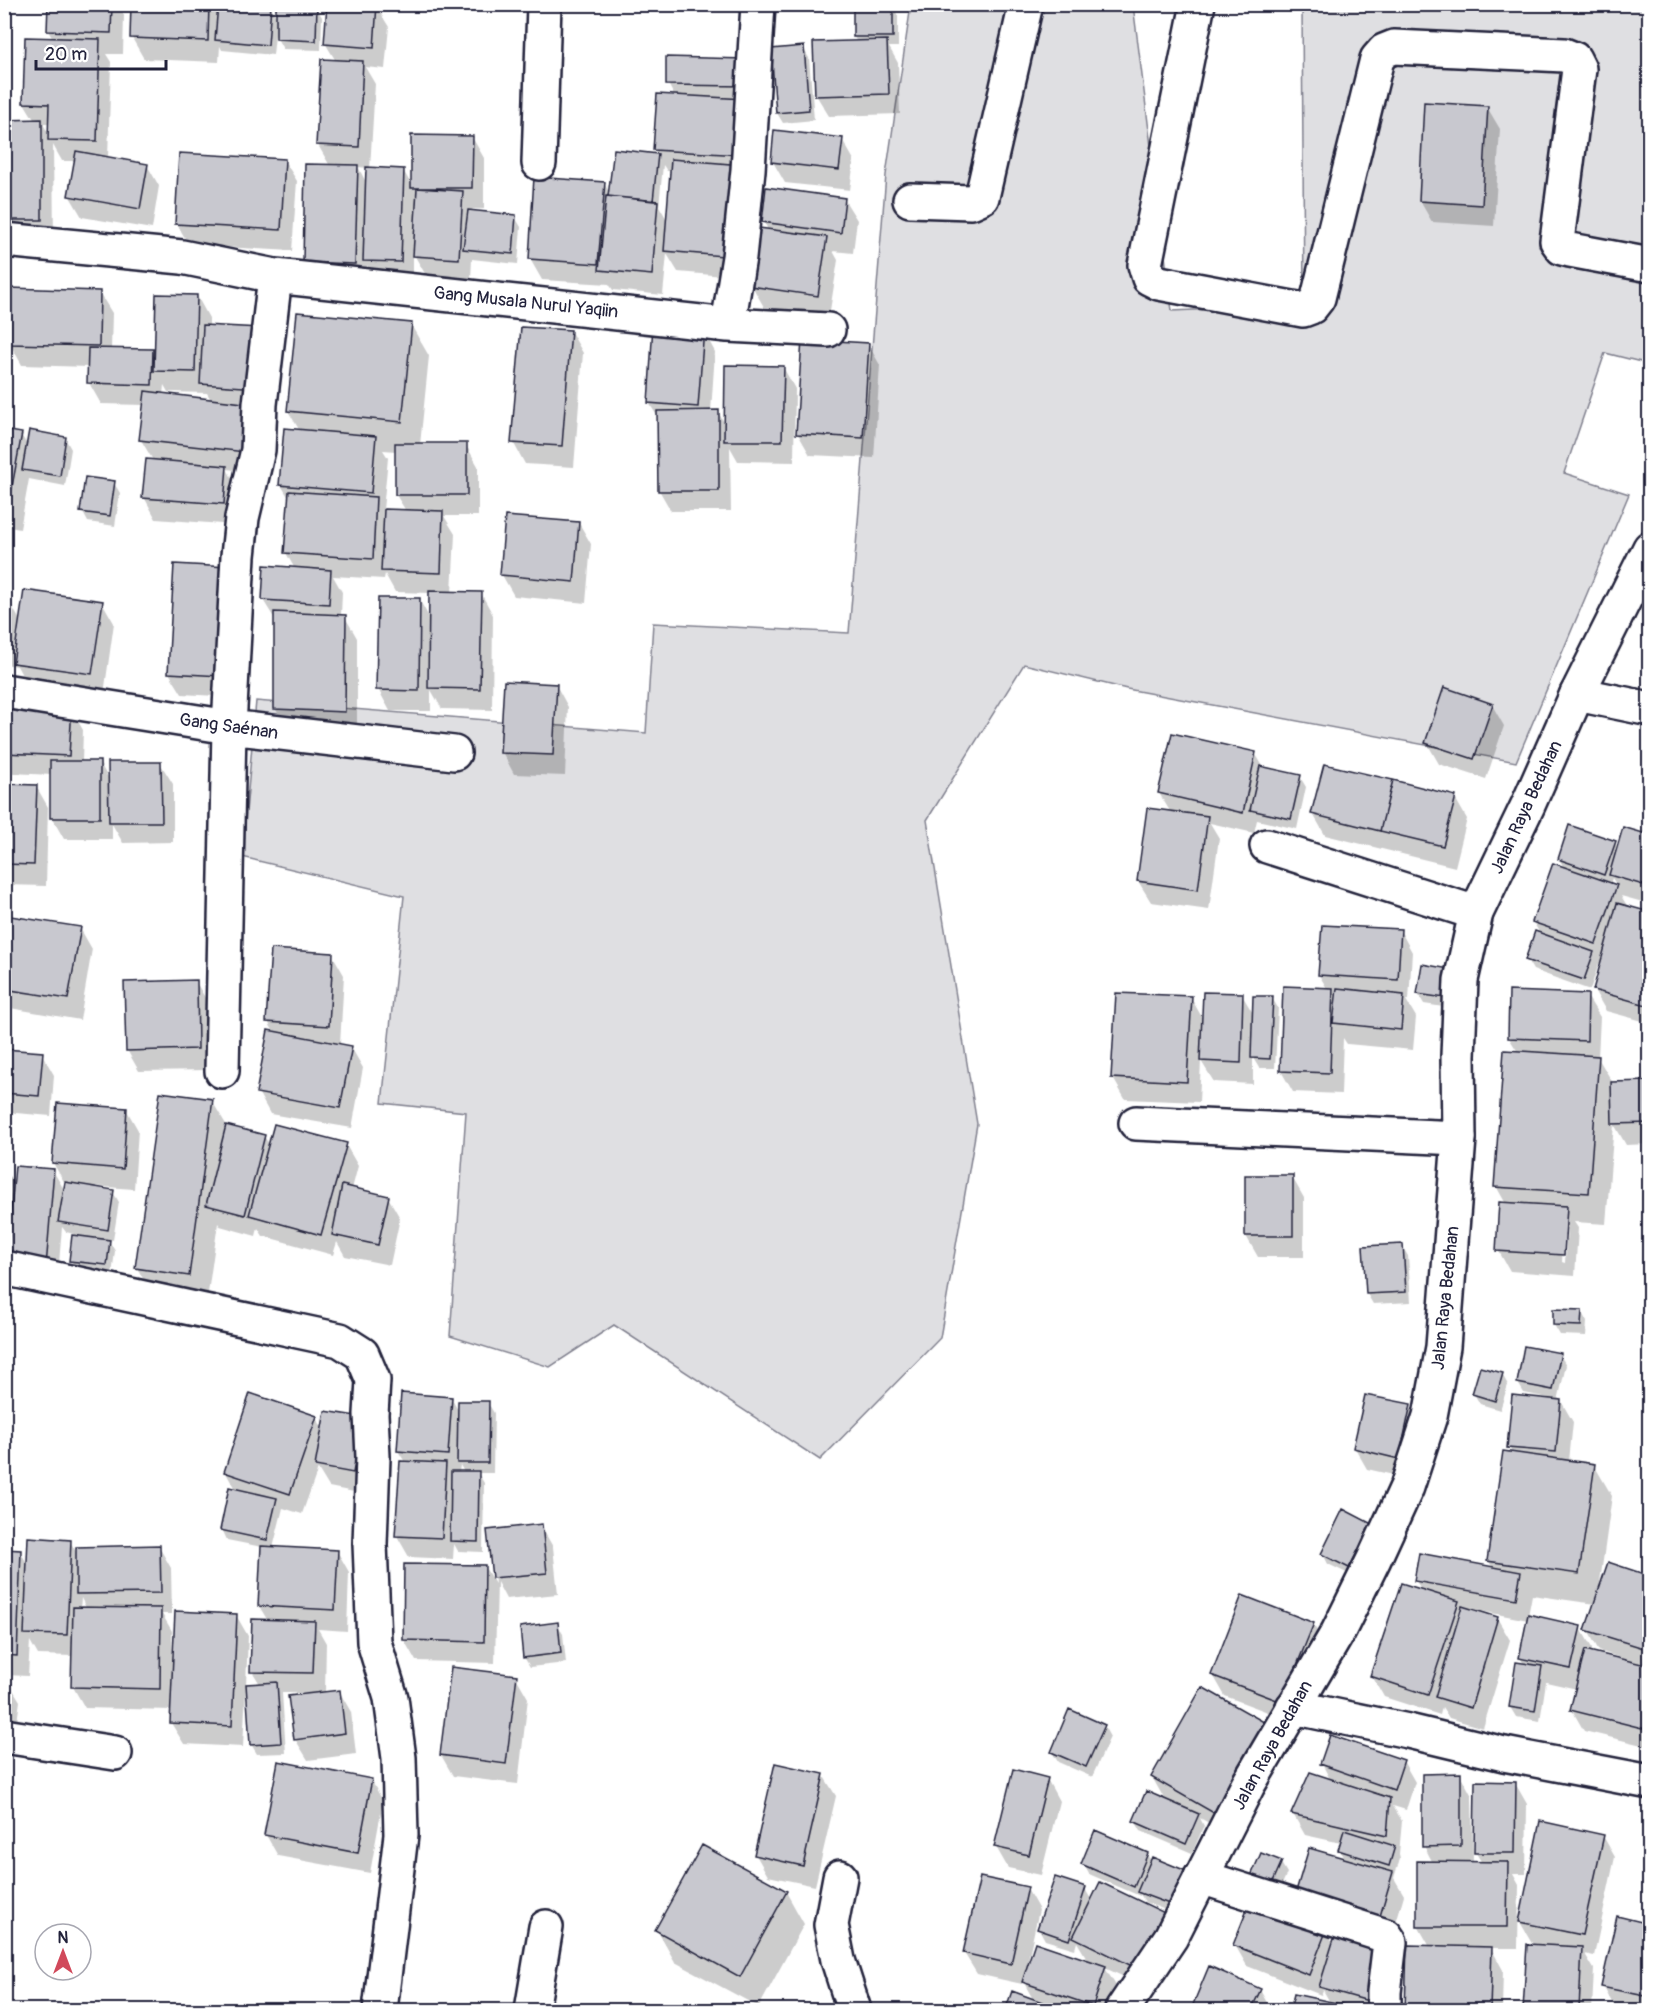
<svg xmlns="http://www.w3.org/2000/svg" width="1654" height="2015" font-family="Pangolin,sans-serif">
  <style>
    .green { fill: #dfdfe2; stroke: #80808e; stroke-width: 1.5 }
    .shadow { fill: #0003; fill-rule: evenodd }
    .building { fill: #c8c8cf; stroke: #22223b; stroke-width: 1.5 }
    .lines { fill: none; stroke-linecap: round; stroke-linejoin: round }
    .minor-casing { stroke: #22223b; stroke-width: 38 }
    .tertiary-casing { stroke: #22223b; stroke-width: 38 }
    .minor { stroke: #fff; stroke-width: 33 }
    .tertiary { stroke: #fff; stroke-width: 33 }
    .labels { text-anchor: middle; stroke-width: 4.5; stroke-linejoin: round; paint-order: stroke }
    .street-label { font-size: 18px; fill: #22223b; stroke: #fff }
  </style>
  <rect width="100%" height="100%" fill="#fff"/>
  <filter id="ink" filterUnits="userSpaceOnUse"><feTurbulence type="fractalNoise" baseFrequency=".0167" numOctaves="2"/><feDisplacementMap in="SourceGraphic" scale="12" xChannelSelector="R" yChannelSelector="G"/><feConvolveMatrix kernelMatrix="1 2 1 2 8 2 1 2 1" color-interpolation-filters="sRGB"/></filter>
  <g filter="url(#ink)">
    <path class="green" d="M911 5H1133L1172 311 1304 305 1302 5H1649V364L1605 353 1564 473 1629 494 1516 762 1127 689 1024 664 927 820 977 1124 940 1338 820 1460 614 1325 550 1367 450 1336 466 1112 382 1103 404 896 242 857 256 701 646 733 653 623 849 633 886 175Z"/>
    <path class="shadow" d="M50 4H118L124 15 123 54H106L111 62 108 158 147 165 159 186 152 229 82 217 69 195 76 161H62L53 145 54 240 4 227V121H35L24 103 53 39 48 31ZM43 124H50V136Z
      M133 4H213L219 14 220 4 270 7 278 19 316 7 322 17 321 50 283 49 275 35 273 55 222 50 220 46 219 62 144 59 132 38Z
      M836 4H892L898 16V47H889L898 63 900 114 829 116 816 95 857 42 854 37V5Z
      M376 6 389 27 385 69 365 67 375 84 370 169 403 170 412 186 472 137 484 158V209H472L474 212 515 217 521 227 518 264 472 259 471 279 427 277 413 253V282H377L367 265V285L316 283 304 262 330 166 318 145 336 61 325 43ZM358 167 368 168 367 184Z
      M803 48 809 58 814 120 783 123 777 113Z
      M745 60 746 278 678 272 667 254 663 295 613 290 609 284 542 280 530 259 536 178 604 183 610 194 616 151 658 155 655 150 675 97 668 84ZM663 165 667 171H672L668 221 659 206Z
      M1426 103 1487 107 1500 129 1494 226 1432 222 1420 201Z
      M842 139 854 160 850 190 785 183 773 162Z
      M284 160 297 181 292 251 189 245 177 224Z
      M844 199 857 220 853 253 833 251 838 260 829 317 764 307 752 286 768 230 764 222Z
      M99 292 112 313 111 350 152 351 156 358 197 296 209 318V326L260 330 257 473 227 469 238 489 235 525 156 519 144 497 154 462 141 440 145 405 101 404 89 383V367L22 365 10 344ZM164 385 168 392 207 393 211 400 163 395Z
      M411 325 429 356 420 445H466L478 466V516H444L455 534 452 593H481L493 615 492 710 442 709 431 690V711H390L378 689 419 599 430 619 431 593 395 592 385 574 384 579 333 576 342 592 341 616 345 617 357 638V732L287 729 275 708 276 621 263 600 295 569 286 553 290 500 281 485 300 431 288 411ZM383 450 396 451V495L406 511 383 510 388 458Z
      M703 330 715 352 711 412H718L726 426 783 367 795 389 794 462 738 461 730 447 731 511H671L659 490V419L649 403Z
      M571 332 583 353 574 467 525 464 513 442Z
      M868 344 880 365 874 458 810 455 798 434Z
      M4 432 21 435 28 446 65 438 71 449 65 486 29 479 20 529 4 526Z
      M114 483 120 493 115 526 88 522 82 511Z
      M579 523 591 544 586 603 514 596 502 575Z
      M176 566 233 697 182 694 169 673Z
      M4 602 10 603 21 622 102 602 114 623 104 694 27 684 17 666 4 664Z
      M556 685 568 707 565 776 514 774 502 752Z
      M4 705 71 709 83 730 82 762H99L110 781 160 763 173 784V842L123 843 112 824V839H64L52 818V775L12 773 4 760Z
      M1492 705 1504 726 1486 779 1439 764 1427 743Z
      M1255 753 1264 768 1300 777 1306 787 1297 829 1257 820 1254 833 1210 823 1219 838 1209 910 1151 902 1138 881 1171 813 1159 793Z
      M4 785 36 786 48 807 46 886 4 885Z
      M1455 798 1467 819 1455 867 1325 835 1313 814Z
      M1650 836V904L1621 896 1628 907 1650 913V1023L1606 1011 1594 990 1602 964 1599 963 1590 990 1533 970 1527 960 1541 935 1533 922 1565 869 1559 859 1615 842 1618 849ZM1612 878 1618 887 1610 884Z
      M4 916 80 928 92 949 80 1020 4 1007Z
      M1400 930 1412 952 1409 1000H1406L1416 1017 1413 1050 1347 1044 1343 1038 1341 1094 1293 1092 1281 1071 1328 990 1319 975Z
      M332 954 344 975 340 1045 351 1047 363 1068 352 1128 270 1114 258 1092 274 1032 268 1022Z
      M1449 971 1450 1008 1424 1004 1418 994Z
      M196 982 208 1003 210 1070 139 1071 127 1050Z
      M1242 995 1254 1015 1272 998 1278 1008 1275 1068H1259L1253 1058V1084L1214 1082 1201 1061 1199 1102 1125 1099 1113 1078 1191 998 1203 1019Z
      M1587 996 1600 1017 1598 1058 1613 1083H1650V1144L1626 1145 1614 1124 1606 1224 1574 1222 1578 1228 1575 1276 1510 1271 1498 1250 1506 1204 1496 1186 1518 1052 1509 1038ZM1564 1226H1567L1565 1263 1562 1262Z
      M4 1051 42 1054 54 1075 51 1116 4 1112Z
      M212 1101 227 1126 264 1136 270 1146 346 1145 358 1166 352 1189 388 1197 400 1218 390 1265 345 1256 337 1242 333 1255 263 1236 258 1228 256 1236 220 1226 218 1223 206 1307 155 1299 137 1268Z
      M126 1109 138 1130 134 1189 92 1186 91 1188 113 1192 119 1202 113 1240 108 1239 115 1251 112 1275 77 1271 71 1260 74 1234 66 1232 62 1227 57 1288 4 1279V1167L15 1184 53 1171 65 1191 66 1185 53 1163Z
      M1292 1177 1304 1198V1257H1258L1246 1236Z
      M1402 1246 1408 1256 1411 1302 1373 1304 1367 1294Z
      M1581 1311 1587 1322 1586 1336 1560 1335 1554 1325Z
      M1560 1355 1566 1365 1558 1401H1561L1573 1422 1569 1461 1594 1465 1612 1496 1599 1589 1650 1578V1747L1584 1731 1572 1710 1577 1689 1546 1682 1540 1721 1516 1717 1510 1707 1525 1665 1520 1658 1528 1620 1481 1611V1613L1497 1618 1510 1640 1483 1728 1449 1718 1442 1707 1440 1715 1384 1697 1372 1676 1422 1591 1416 1581 1493 1568 1488 1560 1512 1453 1509 1447 1549 1398 1524 1393 1518 1383ZM1532 1595 1595 1604 1587 1629 1599 1651 1621 1658V1660L1591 1653 1592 1648 1580 1627 1528 1616Z
      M1502 1374 1508 1385 1500 1410 1480 1404 1474 1394Z
      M451 1398 459 1412 488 1403 494 1413 493 1473H478L484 1483 483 1552 458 1551 454 1544 453 1559 409 1557 397 1536 405 1462 398 1451ZM460 1465 464 1472H459Z
      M1410 1406 1422 1427 1411 1479 1367 1469 1355 1448Z
      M316 1417 323 1429 362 1419 364 1494 329 1487 318 1469 302 1514 283 1508 273 1548 337 1551 349 1572 347 1631 318 1629 326 1643 325 1693 339 1691 351 1712 356 1754 308 1760 295 1739 308 1693H282L286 1753 257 1754 251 1744 248 1689H246L243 1747 184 1744 171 1723 172 1710 85 1708 73 1687V1656L38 1655 30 1641 28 1676 4 1675V1551H20L28 1565 70 1541 77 1554 159 1547 171 1568 172 1614H162L172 1631V1658H174L236 1615 248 1636 246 1685 260 1684 252 1671 268 1621 259 1606 262 1547 227 1540 222 1529 236 1491 225 1471ZM81 1598 84 1604 87 1609H80Z
      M1370 1525 1376 1535 1355 1577 1328 1564 1323 1554Z
      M541 1526 553 1547 558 1594 506 1599 497 1582 495 1663 416 1661 404 1640 484 1566 495 1584 489 1532Z
      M557 1624 563 1634 566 1663 530 1667 524 1657Z
      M1313 1624 1325 1645 1294 1722 1225 1696 1213 1675Z
      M516 1677 528 1698 518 1784 453 1776 441 1755Z
      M4 1680H7L20 1701 13 1750 4 1749Z
      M1203 1689 1232 1836 1200 1818 1204 1826 1192 1853 1141 1831 1135 1821 1166 1802 1152 1777Z
      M1104 1726 1110 1737 1092 1777 1058 1762 1052 1752Z
      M1403 1761 1415 1782 1406 1810 1393 1806 1402 1821 1399 1854 1400 1858 1394 1878 1404 1895 1390 1943 1388 2010H1292L1295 1996 1331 2004 1323 1990 1321 1995 1247 1966 1235 1945 1326 1931 1334 1944 1345 1860 1339 1850 1341 1843 1305 1835 1293 1814 1331 1781 1322 1764Z
      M1460 1774 1472 1796 1473 1863H1482L1476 1853 1515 1783 1527 1804 1526 1874H1513L1519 1885 1518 1948H1491L1503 1970 1502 2010H1407L1409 1946 1430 1947 1418 1926 1433 1863 1424 1846Z
      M823 1775 836 1796 815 1886 768 1876 756 1855Z
      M1047 1779 1059 1801 1041 1875 1008 1868 996 1847Z
      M371 1780 383 1801 370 1873 278 1856 266 1835Z
      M1603 1836 1615 1857 1594 1956 1585 1954 1594 1969 1592 2010H1525L1528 1946H1534L1520 1922Z
      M1147 1855 1152 1862 1186 1918 1145 1902 1140 1894V1896L1089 1874 1083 1863Z
      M1281 1863 1287 1873 1274 1903 1255 1895Z
      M1027 1889 1039 1910 1028 1960 1089 1962 1077 1942 1075 1949 1045 1940 1039 1929 1085 1889 1092 1901 1182 1939 1156 1992 1105 1968 1118 1989 1110 2010H1009L1007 2008 1034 2001 1023 1981 1022 1984 977 1974 964 1953Z
      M786 1892 804 1924 759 2007 675 1962 657 1930Z
      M1650 1925V2010H1628L1615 2008 1603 1986Z
      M1260 1990 1271 2010H1196L1194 2007Z"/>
    <path class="building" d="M48 4H112L111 33 47 31Z
      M131 4H209L208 41 130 38Z
      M218 4 271 5 268 45 215 40Z
      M276 4 317 5 316 41 276 39Z
      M327 4H377L374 48 324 44Z
      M853 4H893V37H853Z
      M25 37 100 39 97 141 48 140 49 104 23 103Z
      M887 40 889 94 815 96 813 42Z
      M804 46 809 110 776 113 771 49Z
      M666 57 746 59 745 86 666 85Z
      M321 59 363 61 359 147 316 145Z
      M657 94 745 99 742 155 653 150Z
      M1424 102 1488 106 1482 205 1419 201Z
      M42 119V220H4V120Z
      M774 130 843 138 839 170 771 162Z
      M411 135 473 136 472 188H411Z
      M614 149 658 154 653 201 608 196Z
      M76 151 148 164 140 209 68 196Z
      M179 153 285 159 281 230 175 224Z
      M671 159 742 165 735 257 664 251Z
      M305 164 358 165 355 264 303 262Z
      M366 167 404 169 401 262 363 261Z
      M534 177 605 182 598 264 529 259Z
      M766 187 845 198 841 233 762 222Z
      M417 188 463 191 459 259 413 256Z
      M606 196 658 201 652 275 599 270Z
      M468 210 516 215 513 254 463 249Z
      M759 228 827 237 818 296 750 286Z
      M10 288 100 291 99 346 8 344Z
      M156 294 197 295 195 372 154 371Z
      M297 312 412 323 402 422 287 411Z
      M203 325 261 328 258 388 200 384Z
      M653 325 704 329 698 407 648 403Z
      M521 327 571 330 562 446 511 443Z
      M802 339 869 343 863 438 796 434Z
      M88 348 153 349 152 385 87 383Z
      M725 365 784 366 782 441H724Z
      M145 391 251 404 245 452 139 440Z
      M719 410V491H658L657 411Z
      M284 428 376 436 371 493 279 485Z
      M4 430 22 433 8 508 4 507Z
      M29 430 66 437 60 476 22 470Z
      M395 443H467V495H395Z
      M146 459 227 466 224 504 142 498Z
      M85 477 115 481 110 516 80 512Z
      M289 491 376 497 373 559 284 553Z
      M384 509 443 511 441 573 381 571Z
      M505 516 579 522 574 582 500 575Z
      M174 564 228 567 221 676 168 673Z
      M264 565 331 570 329 604 262 600Z
      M24 590 103 601 92 674 13 663Z
      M429 591 482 592 480 689 428 688Z
      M378 598H420L419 691 376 690Z
      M4 601 11 602 4 638Z
      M274 612 346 615 345 712 274 709Z
      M504 681 557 684 553 755 500 753Z
      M1444 687 1493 704 1474 759 1425 743Z
      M4 704 72 707 69 756 4 753Z
      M1172 733 1256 752 1243 813 1158 793Z
      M50 761H100V818H50Z
      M108 762H161L162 822H109Z
      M1324 764 1393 780 1380 831 1311 814Z
      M1260 766 1301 775 1291 819 1250 810Z
      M1393 780 1456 796 1443 846 1380 831Z
      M4 784 37 785 34 865 4 864Z
      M1147 808 1208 816 1198 890 1137 881Z
      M1569 825 1616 841 1604 875 1558 859Z
      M1623 827 1650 835V887L1609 875Z
      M1553 863 1617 885 1596 944 1532 922Z
      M1617 903 1650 912V1006L1593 990Z
      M4 915 81 927 68 999 4 989Z
      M1322 925 1401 929 1398 980 1318 975Z
      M1535 931 1594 952 1584 980 1525 960Z
      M271 949 333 953 329 1026 266 1022Z
      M1422 964 1450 969 1445 998 1417 994Z
      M197 980 198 1049 126 1051 124 982Z
      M1283 986 1333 988 1330 1073 1280 1071Z
      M1337 988 1404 995 1401 1030 1333 1023Z
      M1509 991 1588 994 1587 1041 1508 1038Z
      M1203 992 1243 993 1241 1063 1200 1061Z
      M1116 993 1192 996 1187 1082 1111 1078Z
      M1253 996H1273L1270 1059 1251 1058Z
      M268 1030 352 1046 340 1108 256 1093Z
      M4 1049 43 1052 39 1096 4 1093Z
      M1504 1050 1599 1056 1589 1193 1494 1187Z
      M1650 1081V1123L1612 1124 1611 1082Z
      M160 1092 213 1099 189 1276 135 1268Z
      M57 1103 127 1108 123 1169 52 1163Z
      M274 1124 347 1143 321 1235 249 1215Z
      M226 1125 265 1135 245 1215 206 1205Z
      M15 1166 54 1169 46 1267 6 1264Z
      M1245 1175H1293V1236H1245Z
      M65 1182 114 1190 108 1230 58 1222Z
      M342 1185 389 1196 378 1245 332 1235Z
      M1499 1202 1567 1206 1564 1255 1496 1251Z
      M72 1235 110 1240 107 1265 69 1261Z
      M1403 1244 1406 1292 1366 1294 1363 1246Z
      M1553 1309 1582 1310 1581 1326 1553 1325Z
      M1524 1346 1561 1353 1553 1390 1517 1383Z
      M1480 1367 1503 1373 1495 1401 1472 1394Z
      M250 1393 317 1416 290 1494 224 1472Z
      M401 1393 452 1397 448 1455 397 1451Z
      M1365 1395 1411 1404 1399 1459 1353 1448Z
      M1512 1395 1561 1400 1556 1452 1507 1448Z
      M458 1401H489L488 1463H457Z
      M325 1411 363 1417 353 1473 315 1466Z
      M1503 1451 1595 1464 1579 1574 1487 1561Z
      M400 1461 446 1463 442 1538 395 1536Z
      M451 1471H479L478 1542 450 1541Z
      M229 1487 277 1498 267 1540 220 1530Z
      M1343 1509 1372 1524 1349 1568 1321 1554Z
      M542 1524 547 1573 492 1578 487 1530Z
      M28 1537 71 1540 67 1635 24 1634Z
      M160 1545 161 1593 76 1594V1547Z
      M261 1546 338 1550 335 1610 258 1606Z
      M4 1549 21 1550 17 1656 4 1655Z
      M1419 1553 1521 1572 1516 1599 1414 1581Z
      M1608 1562 1650 1576V1650L1585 1630Z
      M404 1564 485 1565 484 1642 403 1640Z
      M1401 1583 1459 1601 1428 1695 1370 1676Z
      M1242 1595 1314 1623 1282 1702 1211 1675Z
      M1462 1606 1498 1617 1471 1708 1435 1697Z
      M73 1607 161 1608 160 1689 71 1687Z
      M175 1611 237 1614 232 1726 170 1723Z
      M1528 1614 1581 1626 1571 1669 1519 1658Z
      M252 1619 315 1621 313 1673 250 1672Z
      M558 1622 561 1653 523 1658 520 1627Z
      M1585 1650 1650 1666V1730L1570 1710Z
      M1516 1662 1542 1666 1535 1711 1509 1707Z
      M451 1667 517 1675 506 1764 440 1755Z
      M4 1678 8 1679 4 1705Z
      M277 1682 281 1743 250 1745 246 1684Z
      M1202 1687 1271 1726 1219 1816 1151 1777Z
      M340 1690 345 1733 294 1740 288 1696Z
      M1069 1709 1105 1725 1086 1767 1051 1752Z
      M1330 1735 1404 1760 1394 1790 1320 1764Z
      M278 1761 372 1779 358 1853 264 1835Z
      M775 1763 824 1774 803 1866 754 1855Z
      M1013 1769 1048 1778 1029 1855 994 1847Z
      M1310 1772 1390 1798 1387 1836 1291 1814Z
      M1461 1773V1846L1422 1847V1774Z
      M1475 1781 1516 1782 1515 1853H1474Z
      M1146 1791 1199 1814 1186 1844 1133 1821Z
      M1540 1821 1604 1835 1582 1935 1519 1922Z
      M1095 1830 1148 1853 1134 1887 1081 1864Z
      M1344 1830 1395 1846 1389 1866 1338 1850Z
      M702 1845 787 1891 740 1977 655 1930Z
      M1309 1848 1393 1872 1378 1923 1294 1898Z
      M1261 1853 1282 1861 1268 1893 1247 1885Z
      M1152 1857 1194 1874 1180 1908 1137 1892Z
      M1417 1861 1508 1862 1507 1927H1417Z
      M980 1877 1028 1887 1011 1964 963 1953Z
      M1055 1877 1086 1887 1069 1940 1037 1929Z
      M1100 1882 1171 1916 1144 1972 1073 1937Z
      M1251 1900 1327 1929 1309 1975 1233 1945Z
      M1617 1916 1650 1924V1997L1601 1987Z
      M1337 1929 1390 1945 1372 2002 1319 1987Z
      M1035 1942 1106 1966 1093 2006 1022 1982Z
      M1527 1944 1582 1947 1579 2010H1523Z
      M1407 1945 1492 1947 1490 2010H1405Z
      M1209 1966 1261 1989 1251 2010H1200L1192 2007Z
      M1012 1991 1064 2010H1013L1006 2008Z
      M1294 1994 1369 2010H1290Z"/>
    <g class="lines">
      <g class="minor-casing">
        <path id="minor" d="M1198 4 1145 265 1149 278 1159 283 1303 310 1311 307 1318 298 1377 59 1384 51 1394 47 1564 55 1574 59 1579 69 1557 241 1562 248 1570 250 1650 265
          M539 163 544 4
          M910 200 971 202 982 197 1026 4
          M4 240 182 257 275 276 728 325 739 257 748 170 758 4
          M728 325 828 330
          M4 691 229 727 454 753
          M1577 694 1650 709
          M1267 846 1476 913
          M222 1071 229 727 238 556 242 518 258 450 260 404 275 276
          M1136 1123 1459 1138
          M4 1268 340 1340 362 1354 373 1380 371 1414 373 1457 370 1544 374 1642 391 1698 399 1758 401 1835 380 2010
          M1293 1707 1408 1731 1504 1754 1650 1782
          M4 1736 115 1753
          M840 1877 831 1925 838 1960 854 2010
          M1201 1877 1386 1936 1390 1942 1384 1992V2010
          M532 2010 546 1927"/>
      </g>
      <g class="tertiary-casing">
        <path id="tertiary" d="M1122 2010 1171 1937 1248 1785 1338 1632 1374 1559 1407 1487 1430 1416 1443 1347 1459 1138 1458 1056 1461 980 1476 913 1528 805 1577 694 1650 548"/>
      </g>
      <use href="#minor" class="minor"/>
      <use href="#tertiary" class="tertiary"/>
    </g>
  </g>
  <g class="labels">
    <g class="street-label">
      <text transform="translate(526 302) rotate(6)" y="6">Gang Musala Nurul Yaqiin</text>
      <text transform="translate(229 726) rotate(8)" y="6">Gang Saénan</text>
      <text transform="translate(1526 807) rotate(-65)" y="6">Jalan Raya Bedahan</text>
      <text transform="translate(1445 1298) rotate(-84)" y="6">Jalan Raya Bedahan</text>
      <text transform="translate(1272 1745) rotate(-61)" y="6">Jalan Raya Bedahan</text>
    </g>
  </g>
  <rect width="1654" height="2015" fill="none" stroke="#fff" stroke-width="24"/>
  <rect x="12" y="12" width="1630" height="1991" fill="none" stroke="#22223b" stroke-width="2" filter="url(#ink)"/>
  <g transform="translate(63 1952)"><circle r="28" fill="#ffffff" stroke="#a7a7b1" stroke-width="1.5"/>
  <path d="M0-4.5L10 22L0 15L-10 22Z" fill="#d1495b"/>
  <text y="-9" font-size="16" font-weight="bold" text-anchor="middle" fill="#22223b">N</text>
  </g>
  <path d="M36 60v9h130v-9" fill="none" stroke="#22223b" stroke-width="3"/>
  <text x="45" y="60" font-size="18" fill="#22223b" stroke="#ffffff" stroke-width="4.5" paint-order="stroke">20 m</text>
</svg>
